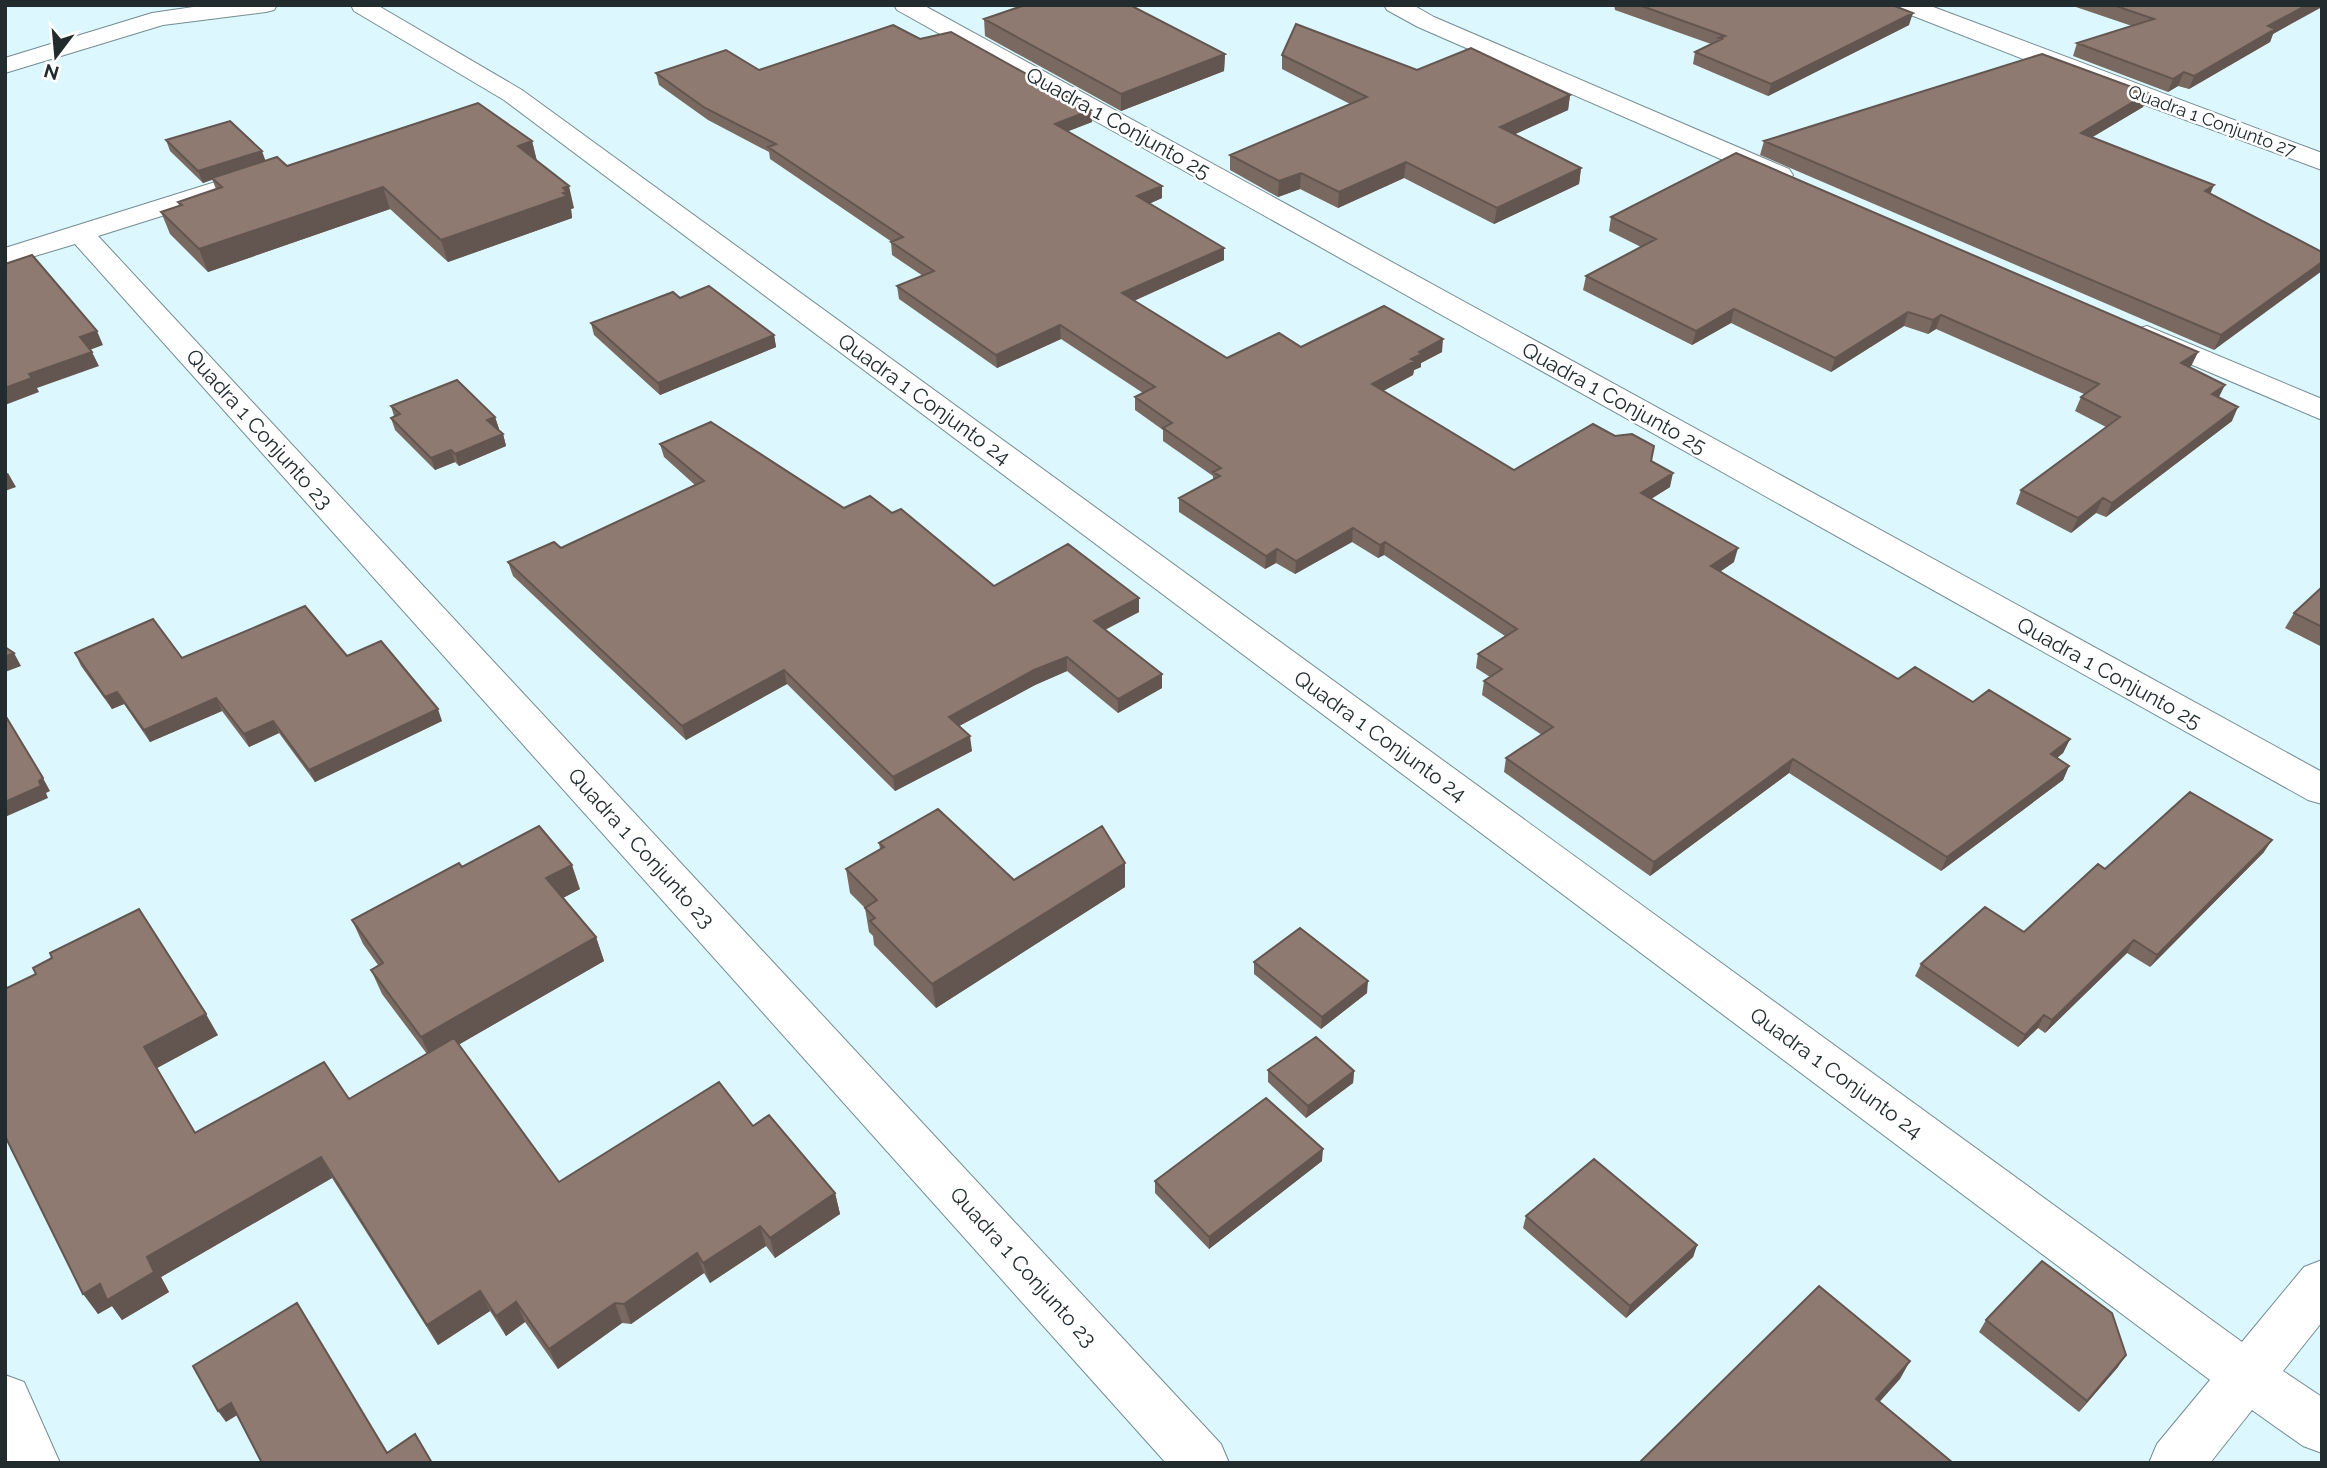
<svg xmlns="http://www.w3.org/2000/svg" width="2327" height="1468" font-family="Raleway,sans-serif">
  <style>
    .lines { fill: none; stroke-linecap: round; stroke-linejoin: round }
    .minor-casing { stroke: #748c92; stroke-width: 2 }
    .minor { fill: #fff; fill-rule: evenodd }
    .wall { fill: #7a6961 }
    .shaded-wall { fill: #63554f }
    .building { fill: #8e7a71; stroke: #63554f; stroke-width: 2 }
    .labels { text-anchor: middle; stroke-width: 5; stroke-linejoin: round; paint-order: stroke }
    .far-street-label { font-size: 18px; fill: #222c2f; stroke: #fff }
    .street-label { font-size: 21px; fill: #222c2f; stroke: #fff }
  </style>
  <rect width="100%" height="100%" fill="#ddf7fe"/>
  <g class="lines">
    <g class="minor-casing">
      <path id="minor" d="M207 5H277L274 10 266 12 163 25 5 73V58L152 13Z
        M351 5H377L522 90 2242 1342 2304 1267 2322 1260V1322L2283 1371 2322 1397V1453L2303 1446 2252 1410 2210 1463H2149L2157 1444 2210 1380 504 100 354 11Z
        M894 5H923L2322 772V804L2308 800 897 10Z
        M1384 5H1413L1434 17 1789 169 1793 175 1789 181 1780 183 1771 181 1418 27 1387 10Z
        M1895 5H1928L2322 153V170L2082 82 1898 10Z
        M228 178 238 180 241 186 238 192 98 236 1221 1444 1229 1463H1166L75 244 5 265V248Z
        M2147 326 2322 399V420L2136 341 2132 335 2136 329Z
        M5 1375 24 1382 60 1463H6Z"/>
    </g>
    <use href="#minor" class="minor"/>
  </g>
  <path class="wall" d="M1614 5H1892L1909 25 1768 96 1693 64 1695 52 1711 44 1615 10Z
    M2070 5H2322L2273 34 2270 42 2189 89 2178 86 2168 92 2073 56 2077 43 2132 26Z
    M984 19 1225 54 1224 71 1121 111 985 36Z
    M920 39 1091 110 1092 122 1068 131 1162 198 1149 204 1224 260 1134 301 1227 358 1301 347 1442 352 1421 363V367L1414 370 1413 375 1383 391 1514 470 1651 461 1670 487 1651 499 1734 562 1720 572 1898 679 1973 702 2070 739 2063 753 2057 758 2069 766 2063 780 1941 871 1789 773 1650 876 1504 772 1506 758 1542 735 1482 695 1484 681 1490 677 1476 668 1478 654 1505 636 1384 555 1378 558 1352 542 1295 574 1276 563 1265 569 1179 512V498L1213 480V476L1163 441V430L1135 410V397L1143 393 1061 339 997 368 899 299 897 286 923 276 892 255 891 242H892L770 159 769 152 708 120 659 85 656 73 759 70Z
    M1282 55 1417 70 1570 95 1568 110 1515 134 1581 168 1579 184 1494 224 1404 178 1338 208 1300 189 1278 197 1230 170V155L1350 104 1282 69Z
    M2148 93 2143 107 2092 137 2210 194 2322 252 2214 350 1760 155 1764 141Z
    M166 140 266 161 287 166 532 141 537 161 574 208 571 209 572 218 448 262 390 209 208 272 170 234 161 212 179 206 178 202 216 189 212 179 203 183 170 151Z
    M1611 217 2198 352 2191 366 2189 367 2219 398 2232 421 2106 517 2096 513 2071 533 2016 504 2021 490 2106 427 2075 411 2081 397 2084 394 1936 329 1928 334 1904 326 1831 372 1731 323 1692 345 1583 290 1586 276 1641 247 1609 231Z
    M680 298 774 335 776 347 660 395 594 335 591 323Z
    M391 406 495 417 499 429H497L503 434 506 446 459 466 455 462 435 470 395 430 391 418 394 416Z
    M660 444 844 508 892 513 994 586 1139 612 1105 630 1162 674V688L1118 713 1067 671 1035 685 959 726 972 751 895 791 787 684 686 740 513 576 508 562 561 548 695 485 664 457Z
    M2322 587V647L2285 628 2294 613Z
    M75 653 182 658 347 656 442 721 315 782 279 733 249 747 222 711 150 742 124 704 112 709 81 666Z
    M879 843 1014 880 1125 887 936 1008 874 945 873 936 869 932 865 908 850 893 846 869 880 849Z
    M2264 852 2150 967 2127 953 2045 1033 2038 1028 2018 1047 1915 976 1921 964 2024 932 2105 869Z
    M462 867 580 889 563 898 596 937 604 961 458 1045 559 1182 753 1126 835 1193 840 1214 775 1258 766 1246 710 1283 704 1273 631 1324 622 1323 558 1369 525 1322 506 1336 490 1311 438 1345 332 1178 161 1277 169 1292 122 1320 112 1306 98 1314 10 1148 36 974 52 958 218 1035 157 1068 195 1133 349 1099 427 1054 382 994 371 970 378 965 363 944 352 920Z
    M1254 962 1367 993 1321 1029 1254 974Z
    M1268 1070 1354 1071 1353 1083 1306 1118 1268 1082Z
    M1322 1161 1209 1249 1155 1193V1181Z
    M1526 1216 1697 1245 1693 1257 1626 1318 1523 1228Z
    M1986 1320 2118 1367 2079 1412 1979 1332Z"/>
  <path class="shaded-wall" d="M2307 5H2322V7L2273 34 2270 42 2189 89 2194 76 2268 26Z
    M1913 13 1909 25 1768 96 1771 84Z
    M1225 54 1224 71 1121 111V94Z
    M2184 72 2178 86 2168 92 2173 79Z
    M2148 93 2143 107 2076 147 2081 133Z
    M1570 95 1568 110 1498 142 1500 127Z
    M1091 110 1092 122 1056 136 1055 124Z
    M532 141 537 162 518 146Z
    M262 151 266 162 203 183 198 171Z
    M1406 162 1404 178 1338 208 1339 192Z
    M1581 168 1579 184 1494 224 1497 208Z
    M1301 173 1300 189 1278 197 1279 181Z
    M2214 185 2208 199 2205 191Z
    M569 186 574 208 571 209 572 218 448 262 441 240Z
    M1162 186V198L1137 209V196Z
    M383 187 390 209 208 272 199 249Z
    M1224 248V260L1122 306V293Z
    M2322 262V271L2214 350 2221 335Z
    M1734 309 1731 323 1692 345 1696 331Z
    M1908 312 1904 326 1831 372 1835 358Z
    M1941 315 1936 329 1928 334 1933 320Z
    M1060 325 1061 339 997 368 996 355Z
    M97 331 103 345 87 351 80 337Z
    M774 335 776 347 660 395 658 383Z
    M1443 339 1442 352 1421 363V367L1414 370 1413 375 1370 398 1372 384 1411 359 1419 352Z
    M92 352 99 366 37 388 39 392 5 405V388L29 374Z
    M2198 352 2191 366 2175 378 2181 363Z
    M2225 385 2218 399 2212 394Z
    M2238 407 2232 421 2106 517 2112 503Z
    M495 417 499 429 490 432 487 420Z
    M503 434 506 446 459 466 455 454Z
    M451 450 455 462 435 470 431 458Z
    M8 473 16 487 5 491V474Z
    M1673 473 1670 487 1638 507 1641 493Z
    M2103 498 2096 513 2071 533 2078 518Z
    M1353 528 1352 542 1295 574 1296 561Z
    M1385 542 1384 555 1378 558 1380 545Z
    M1738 548 1734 562 1707 580 1711 566Z
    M1277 549 1276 563 1265 569 1266 556Z
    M1139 598V612L1094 635V621Z
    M14 653 21 666 5 672V657Z
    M1067 657V671L1035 685 950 731 949 717 1034 670Z
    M784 670 787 684 686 740 682 726Z
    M1162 674V688L1118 713V699Z
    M117 692 124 704 112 709 105 697Z
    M216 698 222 711 150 742 144 730Z
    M438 709 442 721 315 782 309 770Z
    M273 721 279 733 249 747 244 734Z
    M970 736 972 751 895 791 893 777Z
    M2070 739 2063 753 2044 768 2051 754Z
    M1793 759 1789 773 1650 876 1654 862Z
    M2069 766 2063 780 1941 871 1947 857Z
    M43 778 50 791 46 793 48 798 5 817V802Z
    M2272 840 2264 852 2150 967 2157 955Z
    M1125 863V887L936 1008 932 984Z
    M572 865 580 889 555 902 546 878Z
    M596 937 604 961 432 1060 421 1037Z
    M2134 940 2127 953 2045 1033 2052 1020Z
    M1368 981 1367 993 1321 1029 1322 1017Z
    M206 1014 218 1035 157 1068 207 1154 144 1047Z
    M2044 1015 2038 1028 2018 1047 2025 1035Z
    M1354 1071 1353 1083 1306 1118 1308 1106Z
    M1323 1149 1322 1161 1209 1249V1237Z
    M321 1157 332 1178 161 1277 169 1292 122 1320 112 1306 98 1314 83 1294Z
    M835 1193 840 1214 775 1258 770 1238Z
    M760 1226 766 1246 710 1283 703 1263Z
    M1697 1245 1693 1257 1626 1318 1630 1306Z
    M697 1253 704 1273 631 1324 624 1304Z
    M480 1291 490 1311 438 1345 427 1325Z
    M516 1302 525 1322 506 1336 496 1316Z
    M615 1303 622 1323 558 1369 549 1349Z
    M2126 1355 2118 1367 2079 1412 2087 1401Z
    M1910 1361 1900 1379 1866 1417 1876 1399Z
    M231 1403 239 1414 226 1422 218 1411Z"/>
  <path class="building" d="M1025 5H1130L1225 54 1121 94 984 19Z
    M1639 5H1892L1913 13 1771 84 1695 52 1722 39 1719 38 1725 36Z
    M2113 5H2307L2268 26 2275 29 2194 76 2184 72 2173 79 2077 43 2154 19Z
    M1296 24 1417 70 1471 48 1570 95 1500 127 1581 168 1497 208 1406 162 1339 192 1301 173 1279 181 1230 155 1367 97 1282 55Z
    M893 25 920 39 951 32 1091 110 1055 124 1162 186 1137 196 1224 248 1122 293 1227 358 1279 333 1301 347 1384 306 1443 339 1419 352 1422 354 1411 359 1415 361 1372 384 1514 470 1593 424 1615 436 1632 434 1654 446 1651 461 1673 473 1641 493 1738 548 1711 566 1898 679 1915 667 1973 702 1989 690 2070 739 2051 754 2069 766 1947 857 1793 759 1654 862 1506 758 1553 727 1484 681 1502 669 1478 654 1517 629 1385 542 1380 545 1353 528 1296 561 1277 549 1266 556 1179 498 1220 476 1213 472 1221 468 1163 428 1172 423 1135 397 1155 387 1060 325 996 355 897 286 934 271 891 242 903 237 768 147 776 144 705 108 656 73 726 50 759 70Z
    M2042 54 2148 93 2081 133 2214 185 2205 191 2322 252V262L2221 335 1764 141Z
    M478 103 532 141 518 146 569 186 563 188 567 192 563 193 567 196 441 240 383 187 199 249 161 212 182 205 178 202 222 187 212 178 277 157 287 166Z
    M230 121 262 151 198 171 166 140Z
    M1736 153 2198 352 2181 363 2225 385 2212 394 2238 407 2112 503 2103 498 2078 518 2021 490 2120 417 2081 397 2099 384 1941 315 1933 320 1908 312 1835 358 1734 309 1696 331 1586 276 1656 239 1611 217Z
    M32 255 97 331 80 337 92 352 29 374 32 378 5 388V264Z
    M709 286 774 335 658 383 591 323 673 292 680 298Z
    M457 380 495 417 487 420 503 434 455 454 451 450 431 458 391 418 400 414 391 406Z
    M711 422 844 508 870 496 892 513 901 509 994 586 1068 544 1139 598 1094 621 1162 674 1118 699 1067 657 1034 670 949 717 970 736 893 777 784 670 682 726 508 562 554 542 561 548 704 481 660 444Z
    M2322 587V627L2294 613Z
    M305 606 347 656 381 641 438 709 309 770 273 721 244 734 216 698 144 730 117 692 105 697 75 653 153 619 182 658Z
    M5 647 14 653 5 657Z
    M5 715 43 778 39 781 41 786 5 802Z
    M2190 792 2272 840 2157 955 2134 940 2052 1020 2044 1015 2025 1035 1921 964 1985 907 2024 932 2098 864 2105 869Z
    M938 809 1014 880 1102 826 1125 863 932 984 870 921 875 918 865 908 877 900 846 869 884 847 879 843Z
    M539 826 572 865 546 878 596 937 421 1037 371 970 383 963 352 920 459 863 462 867Z
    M139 909 206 1014 144 1047 195 1133 324 1062 349 1099 454 1038 559 1182 719 1082 753 1126 769 1115 835 1193 770 1238 760 1226 703 1263 697 1253 624 1304 615 1303 549 1349 516 1302 496 1316 480 1291 427 1325 321 1157 147 1257 154 1272 107 1300 100 1284 83 1294 5 1136V989L36 974 33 968 52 958 50 953Z
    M1300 928 1368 981 1322 1017 1254 962Z
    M1316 1037 1354 1071 1308 1106 1268 1070Z
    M1266 1098 1323 1149 1209 1237 1155 1181Z
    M1594 1159 1697 1245 1630 1306 1526 1216Z
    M2042 1261 2112 1313 2126 1355 2087 1401 1986 1320Z
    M1819 1286 1910 1361 1876 1399 1953 1463H1639Z
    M297 1303 387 1453 415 1434 432 1463H262L231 1403 218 1411 193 1366Z"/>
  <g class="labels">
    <g class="far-street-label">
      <text transform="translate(2212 121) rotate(20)" y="6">Quadra 1 Conjunto 27</text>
    </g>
    <g class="street-label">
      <text transform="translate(1118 123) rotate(29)" y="7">Quadra 1 Conjunto 25</text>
      <text transform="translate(1614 398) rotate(29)" y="7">Quadra 1 Conjunto 25</text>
      <text transform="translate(924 399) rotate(36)" y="7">Quadra 1 Conjunto 24</text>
      <text transform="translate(259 429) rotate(48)" y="7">Quadra 1 Conjunto 23</text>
      <text transform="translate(2109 673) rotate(29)" y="7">Quadra 1 Conjunto 25</text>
      <text transform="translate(1380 736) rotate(36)" y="7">Quadra 1 Conjunto 24</text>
      <text transform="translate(641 848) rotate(48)" y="7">Quadra 1 Conjunto 23</text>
      <text transform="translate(1836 1073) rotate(36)" y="7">Quadra 1 Conjunto 24</text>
      <text transform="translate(1023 1267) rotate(48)" y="7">Quadra 1 Conjunto 23</text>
    </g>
  </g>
  <rect width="2327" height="1468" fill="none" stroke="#222c2f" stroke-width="14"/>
  <g transform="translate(56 56) rotate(196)" stroke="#ffffff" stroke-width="5" paint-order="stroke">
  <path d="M0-5L12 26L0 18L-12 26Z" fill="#222c2f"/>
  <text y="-10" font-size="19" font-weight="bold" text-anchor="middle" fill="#222c2f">N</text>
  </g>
</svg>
